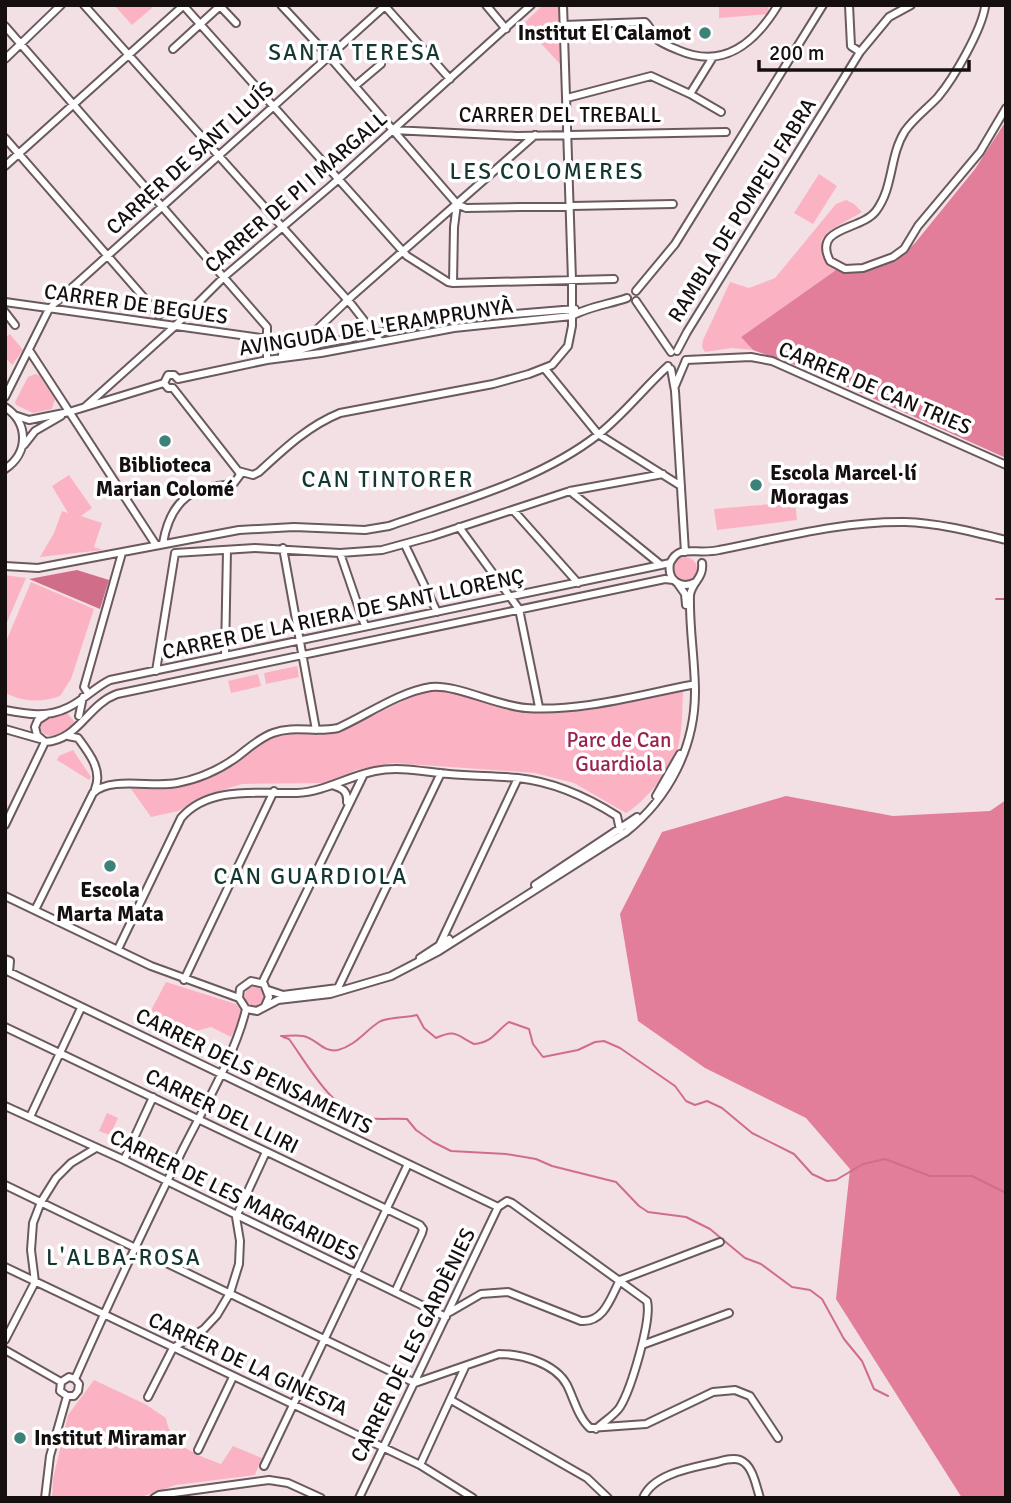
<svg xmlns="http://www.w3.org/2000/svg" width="1011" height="1503" font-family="Signika,sans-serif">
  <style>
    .green { fill: #fbb3c4 }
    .forest { fill: #e27e99 }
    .water { fill: #d06e89 }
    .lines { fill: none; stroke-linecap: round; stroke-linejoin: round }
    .stream { stroke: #d06e89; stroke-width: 2 }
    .minor-casing { stroke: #6a5a5d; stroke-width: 10 }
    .minor { stroke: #fff; stroke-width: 6 }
    .poi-dot { fill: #3d8279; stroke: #fff; stroke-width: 2.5 }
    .labels { text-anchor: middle; stroke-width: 7; stroke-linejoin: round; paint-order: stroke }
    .poi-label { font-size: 21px; font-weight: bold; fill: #150f10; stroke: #fff }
    .street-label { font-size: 21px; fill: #150f10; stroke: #fff }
    .park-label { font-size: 21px; fill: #99224e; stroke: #fff }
    .neighbourhood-label { font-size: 23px; letter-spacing: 2px; fill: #153732; stroke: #fff }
  </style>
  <rect width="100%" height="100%" fill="#f3e0e4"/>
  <path class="green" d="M114 5H150L152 8 132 25Z
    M543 5 559 6 560 64 523 24Z
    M719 5H768L769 14 719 18Z
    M819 174 837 186 813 224 794 213Z
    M846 200 854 204 862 212 829 231 821 241 825 261 836 270 741 337 753 350 732 348 705 352 702 347 703 340 730 282 749 288 775 278 836 204Z
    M10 334 23 350 12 365 5 357V338Z
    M35 374 39 375 55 399 52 409 33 413 16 405 15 402 28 377Z
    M69 475 92 508 81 516 102 523 94 547 103 550 40 557 54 533 62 511 68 513 52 486Z
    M795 502 797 520 717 530 714 509Z
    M673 569a12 12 0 1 1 24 0a12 12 0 1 1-24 0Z
    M5 575 26 578 5 627Z
    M31 582 94 609 71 679 60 696C39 703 25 702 5 693V644Z
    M297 666 299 677 266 684 264 673Z
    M258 674 261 686 231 693 228 681Z
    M441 689 528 711H582L683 691C682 710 683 731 677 750 671 770 644 803 626 813L574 783 535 773 393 763 356 770 328 783 242 784 207 795 178 811 151 817 129 786C165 789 197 787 227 767 242 757 256 745 273 738 292 729 315 738 336 731 373 720 403 695 441 689Z
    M67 713 74 721C69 734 49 743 40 729L42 721Z
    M73 750 91 777 89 780 57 760 59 756Z
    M166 982 236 1004 242 1013 231 1037 211 1027C180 1035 173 1039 148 1016Z
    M245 996a10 10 0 1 1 20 0a10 10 0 1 1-20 0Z
    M107 1113 118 1118 110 1135 99 1131Z
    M94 1380 145 1404 166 1418C170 1446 197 1455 221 1464L233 1446 262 1458 255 1475 176 1485 138 1498H52L53 1479 68 1415Z"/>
  <path class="forest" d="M1006 121V458L812 371 753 350 741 337 836 270 864 272 896 261 915 243 975 169Z
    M786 796 893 816 990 811 1006 800V1498H962L836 1299 850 1169 806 1118 705 1068 638 1021 620 914 662 832Z"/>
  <path class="water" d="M77 570 109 580 100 609 29 579Z"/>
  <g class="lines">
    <path class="stream" d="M996 599H1006
      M281 1036C288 1036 296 1035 303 1036 316 1038 323 1053 338 1050 355 1046 365 1031 379 1022 387 1017 406 1018 417 1015L424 1028 436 1038C456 1029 456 1035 474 1044 493 1042 495 1032 509 1022L529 1029 533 1044 543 1057 578 1050 595 1042 604 1041 620 1048 675 1086 686 1101 695 1105 707 1101 722 1108 752 1133 794 1154 812 1174 827 1181 836 1180 863 1164 885 1159 930 1176H972L1006 1193
      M283 1037 289 1039C308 1065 333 1113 368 1118 381 1120 394 1118 407 1119L416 1130 433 1142 451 1151 506 1154 536 1159 552 1166 616 1182 639 1206 648 1212 686 1217 710 1229 745 1258 761 1264 792 1287 810 1290 822 1299 844 1339 862 1361 874 1389 888 1396"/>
    <g class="minor-casing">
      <path id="minor" d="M84 5 352 305 380 341
        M183 5 407 256 448 282 453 283 614 279
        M281 5 334 62 457 204 466 208 673 204
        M384 5 450 79
        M486 5 506 29
        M849 5 851 46 860 52
        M985 7C981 31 954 78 938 97 928 108 914 118 905 131 889 156 894 187 876 211 861 231 812 226 830 261L845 269 863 268 893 257 904 249 918 226 980 152 1006 108
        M564 25 645 22C651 27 652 34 658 40 663 44 671 47 678 50 724 70 755 43 778 5
        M5 26 267 327V360
        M173 49 220 6 236 23
        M5 59 61 5
        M355 86 381 64
        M690 94 713 57
        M567 98 651 76 690 94 721 112
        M393 130 517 136 726 132
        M5 138 159 315
        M5 166 184 5
        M453 283 454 227 457 204
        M636 291 675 244 823 5
        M636 301 671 352
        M5 302 290 342 301 349
        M5 312 15 325
        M301 348 309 337 352 296 535 135
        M29 350 156 545
        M677 351 687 332 860 52 889 17 911 5
        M282 355 320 344 453 319 575 309
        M686 360 751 357 772 361 1006 465
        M545 369 598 434 681 486
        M671 369 675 391 685 552
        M178 379 267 360 321 353 454 328 572 316C587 307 610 304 627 298
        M164 383 168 388H173L238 471
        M164 383 168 375H174L178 379
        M675 386 686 360
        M5 397 49 309 55 303 386 5
        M5 407C29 423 29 453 5 469
        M85 407 174 327 225 276 333 184 531 5
        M14 415 29 420 69 412 164 383
        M24 445 35 431 61 416
        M238 471 253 475 259 472C284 449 308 426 340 413L493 384 529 374 552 365 568 346 572 326V280L563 5
        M570 491 661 565
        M513 510 578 583
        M459 527 519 609 539 707
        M163 543C167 520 176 498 200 490 211 486 223 486 234 483L240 475 238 471
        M405 545 437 612
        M283 548 316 730
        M175 553 255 548 340 553 382 550 433 536 570 491 663 474
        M340 553 365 626
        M670 563C667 580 680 590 696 582
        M5 566 38 568 239 530 294 527 365 530 389 526C460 501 539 481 599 434 624 414 644 388 668 366
        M678 584 685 594 686 605
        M225 655 227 550
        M156 671 175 553
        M88 693 84 687 122 553
        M5 710C26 714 47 718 67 708 83 701 95 687 110 680L661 565 670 563C673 558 675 554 681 552 690 550 707 553 719 550 780 538 842 521 905 522 939 523 973 532 1006 540
        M79 716 83 697
        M5 729 40 739
        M68 736 78 738C89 753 103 770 95 789
        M45 742C79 740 87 705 117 694L665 579 673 580
        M45 742 37 735 35 727 38 720 46 715
        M332 785C341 788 348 790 347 802
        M656 796 680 754
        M5 825 45 742
        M535 885 637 817
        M5 896 151 966 239 998
        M35 910 93 793C111 776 153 788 177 783 199 779 219 770 237 757 249 748 259 738 273 733 294 725 316 733 338 728 367 715 399 692 431 687 456 684 497 706 526 708 580 712 638 695 691 685
        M440 944 518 778
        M118 949 181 818C209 785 260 794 297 793 324 792 349 776 375 771 400 766 424 772 449 774 472 776 496 776 518 778 555 782 587 797 617 816L620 830
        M420 958 449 939
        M5 959 10 961 9 972 498 1207
        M184 980 274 791
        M262 983 364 774
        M338 988 441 773
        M268 990 283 995 338 988
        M265 1006 269 997 264 984 251 981 240 989 239 998 246 1009 257 1011 278 1000 330 994 391 976 439 951 626 832C669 798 695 747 695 692 695 660 689 627 690 595 692 582 704 578 702 563
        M5 1027 420 1225 423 1229 422 1233 395 1292
        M5 1106 124 1160 446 1317
        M30 1117 81 1008
        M124 1160 153 1097
        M5 1185 415 1383
        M498 1207 507 1201 512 1203 647 1301C652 1320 631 1389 620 1407 615 1415 603 1422 596 1429
        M5 1267 420 1465 473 1498
        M620 1280 720 1242
        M450 1312 481 1294 508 1292 581 1321C604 1323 611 1297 620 1280
        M5 1340 35 1282 31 1250 33 1223 41 1202 56 1178 71 1163 96 1148
        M642 1345 729 1313
        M5 1350 61 1382
        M75 1379C109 1302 145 1226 182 1151 203 1109 236 1053 246 1009
        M415 1383 499 1354C522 1354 555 1363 567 1385 574 1399 578 1417 590 1428L646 1424 713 1392 735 1390 750 1396 778 1438
        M67 1396 60 1391 61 1382 69 1377 75 1379
        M67 1396H74L78 1391 79 1384 75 1379
        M148 1397 173 1348 204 1329 217 1315 230 1293 239 1264 240 1241 236 1217 266 1152
        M451 1400 587 1478 608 1498
        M198 1450 233 1377
        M420 1465 465 1367
        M264 1466 408 1164
        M45 1498 50 1456 67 1396
        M154 1498 159 1495 269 1480 288 1483 321 1498
        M359 1498 498 1207
        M643 1498C653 1474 691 1468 713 1463 722 1461 732 1457 740 1460 753 1465 756 1486 760 1498"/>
    </g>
    <use href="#minor" class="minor"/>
  </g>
  <g class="poi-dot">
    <circle cx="705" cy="33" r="7"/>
    <circle cx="165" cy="441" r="7"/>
    <circle cx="756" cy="485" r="7"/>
    <circle cx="110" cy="866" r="7"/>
    <circle cx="20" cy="1438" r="7"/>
  </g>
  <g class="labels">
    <g class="poi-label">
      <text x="691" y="40" text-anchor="end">Institut El Calamot</text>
      <text x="165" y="472">Biblioteca<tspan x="165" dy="24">Marian Colomé</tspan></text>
      <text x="770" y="480" text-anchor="start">Escola Marcel·lí<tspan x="770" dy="24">Moragas</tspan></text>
      <text x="110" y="897">Escola<tspan x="110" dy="24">Marta Mata</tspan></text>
      <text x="34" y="1445" text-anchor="start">Institut Miramar</text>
    </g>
    <g class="street-label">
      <text x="560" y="122">CARRER DEL TREBALL</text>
      <text transform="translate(190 158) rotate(-42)" y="7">CARRER DE SANT LLUÍS</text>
      <text transform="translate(296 192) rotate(-41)" y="7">CARRER DE PI I MARGALL</text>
      <text transform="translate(742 210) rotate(-58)" y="7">RAMBLA DE POMPEU FABRA</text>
      <text transform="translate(136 304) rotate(8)" y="7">CARRER DE BEGUES</text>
      <text transform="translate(376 327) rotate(-9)" y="7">AVINGUDA DE L'ERAMPRUNYÀ</text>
      <text transform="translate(875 388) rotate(23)" y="7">CARRER DE CAN TRIES</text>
      <text transform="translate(343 614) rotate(-12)" y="7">CARRER DE LA RIERA DE SANT LLORENÇ</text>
      <text transform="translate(254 1071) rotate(26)" y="7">CARRER DELS PENSAMENTS</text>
      <text transform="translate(222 1111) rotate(26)" y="7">CARRER DEL LLIRI</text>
      <text transform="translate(234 1195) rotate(26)" y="7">CARRER DE LES MARGARIDES</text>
      <text transform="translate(413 1345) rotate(-64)" y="7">CARRER DE LES GARDÈNIES</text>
      <text transform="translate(248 1364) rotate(25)" y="7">CARRER DE LA GINESTA</text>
    </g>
    <g class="park-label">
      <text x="619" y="747">Parc de Can<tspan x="619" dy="24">Guardiola</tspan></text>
    </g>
    <g class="neighbourhood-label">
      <text x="355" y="60">SANTA TERESA</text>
      <text x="547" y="179">LES COLOMERES</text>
      <text x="388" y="487">CAN TINTORER</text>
      <text x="311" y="884">CAN GUARDIOLA</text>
      <text x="124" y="1265">L'ALBA-ROSA</text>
    </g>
  </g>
  <rect width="1011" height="1503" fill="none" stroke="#150f10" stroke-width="14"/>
  <path d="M759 60v10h210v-10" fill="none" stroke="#150f10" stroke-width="3.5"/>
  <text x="769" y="60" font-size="21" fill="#150f10" stroke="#ffffff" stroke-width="5" paint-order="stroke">200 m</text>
</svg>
